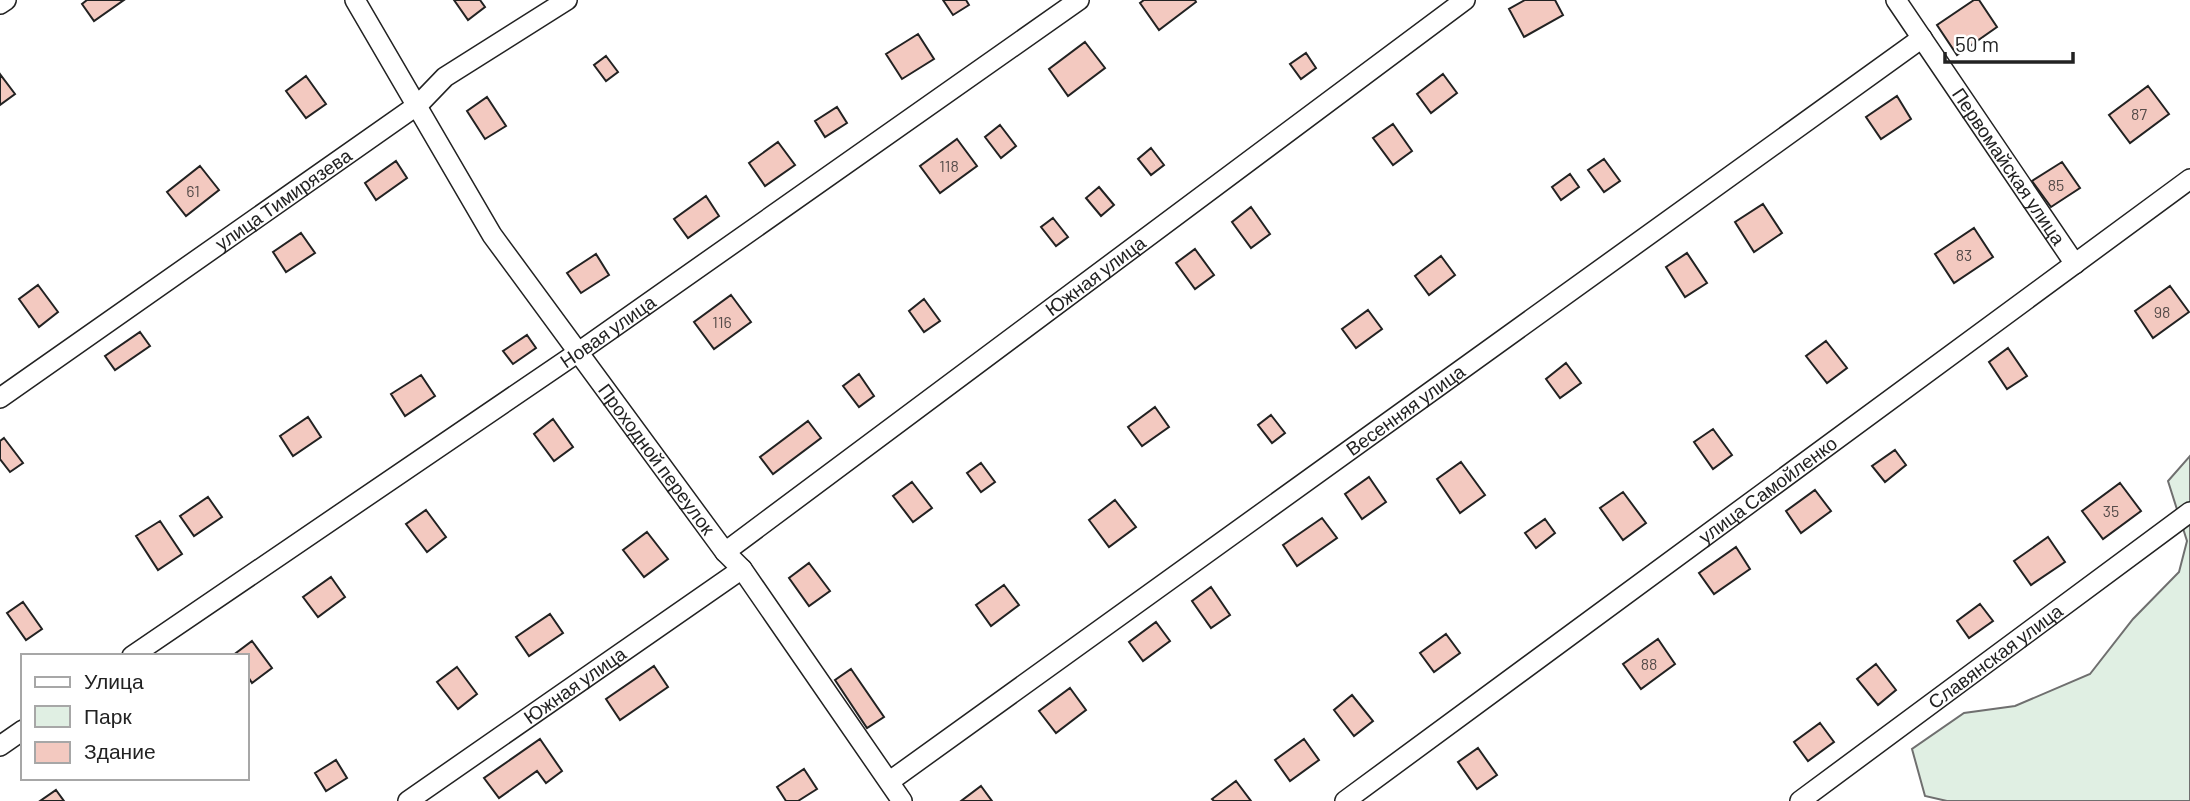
<svg xmlns="http://www.w3.org/2000/svg" width="2190" height="801" font-family="Barlow,sans-serif">
  <style>
    .green { fill: #e0efe3; stroke: #6f6f6f; stroke-width: 2 }
    .building { fill: #f3c9c0; stroke: #222; stroke-width: 2 }
    .lines { fill: none; stroke-linecap: round; stroke-linejoin: round }
    .minor-casing { stroke: #222; stroke-width: 22 }
    .minor { stroke: #fff; stroke-width: 19 }
    .labels { text-anchor: middle; stroke-width: 5; stroke-linejoin: round; paint-order: stroke }
    .number-label { font-size: 16px; fill: #564c4a }
    .street-label { font-size: 19px; fill: #222; stroke: #fff }
  </style>
  <rect width="100%" height="100%" fill="#fff"/>
  <path class="green" d="M2190 456V801H1947L1925 796 1912 749 1964 713 2015 706 2090 674 2133 619 2179 572 2187 541 2168 481Z"/>
  <path class="building" d="M87 0H124L94 21 82 4Z
    M454 0H480L485 7 468 20Z
    M943 0H966L969 5 953 15Z
    M1144 0H1195L1196 2 1159 30 1140 3Z
    M1525 0H1555L1563 15 1524 37 1509 9Z
    M1974 0H1979L1997 27 1957 55 1937 25Z
    M918 34 934 59 902 79 886 54Z
    M1085 42 1105 68 1068 96 1049 69Z
    M1306 53 1316 68 1301 79 1290 64Z
    M606 56 618 72 606 81 594 65Z
    M0 74 15 94 0 105Z
    M1443 74 1457 93 1431 113 1417 94Z
    M306 76 326 104 306 118 286 91Z
    M2148 86 2169 114 2130 143 2109 115Z
    M1897 96 1911 119 1881 139 1866 117Z
    M487 97 506 126 485 139 467 111Z
    M837 107 847 123 825 137 815 121Z
    M1393 124 1412 151 1393 165 1373 138Z
    M1000 125 1016 146 1001 158 985 137Z
    M957 139 977 166 940 193 920 166Z
    M778 142 795 165 765 186 749 163Z
    M1151 148 1164 165 1151 175 1138 159Z
    M1604 159 1620 181 1604 192 1588 170Z
    M396 161 407 178 376 200 365 183Z
    M2062 162 2080 188 2051 207 2032 181Z
    M200 166 219 190 186 216 167 192Z
    M1570 174 1579 187 1561 200 1552 187Z
    M1099 187 1114 205 1101 216 1086 198Z
    M706 196 719 216 688 238 674 219Z
    M1763 204 1782 233 1754 252 1735 222Z
    M1251 207 1270 234 1251 248 1232 222Z
    M1053 218 1068 237 1056 246 1041 227Z
    M1974 228 1993 257 1954 283 1935 254Z
    M301 233 315 253 286 272 273 252Z
    M1195 249 1214 275 1195 289 1176 263Z
    M1687 253 1707 283 1685 297 1666 267Z
    M596 254 609 275 581 293 567 273Z
    M1441 256 1455 275 1429 295 1415 276Z
    M38 285 58 312 39 327 19 299Z
    M2170 286 2189 312 2153 338 2135 311Z
    M731 295 751 322 714 349 694 322Z
    M924 299 940 321 924 332 909 311Z
    M1368 310 1382 329 1356 348 1342 329Z
    M140 332 150 346 115 370 105 356Z
    M527 335 536 348 513 364 503 351Z
    M1826 341 1847 368 1827 383 1806 356Z
    M2008 348 2027 376 2007 389 1989 362Z
    M1566 363 1581 383 1560 398 1546 379Z
    M859 374 874 396 859 407 843 386Z
    M421 375 435 396 405 416 391 394Z
    M1155 407 1169 427 1142 446 1128 427Z
    M1271 415 1285 433 1272 443 1258 425Z
    M308 417 321 437 293 456 280 436Z
    M553 419 573 447 554 461 534 434Z
    M808 421 821 438 773 474 760 457Z
    M1713 429 1732 455 1713 469 1694 442Z
    M4 438 23 463 10 472 0 459V441Z
    M1895 450 1906 465 1885 482 1872 466Z
    M1461 462 1485 495 1460 513 1437 479Z
    M981 463 995 482 981 492 967 473Z
    M1369 477 1386 502 1362 519 1345 494Z
    M912 482 932 508 913 522 893 496Z
    M2120 483 2141 511 2103 539 2082 511Z
    M1815 490 1831 511 1801 533 1786 511Z
    M1623 492 1646 523 1623 540 1600 508Z
    M208 497 222 517 194 536 180 516Z
    M1115 500 1136 527 1109 547 1089 520Z
    M426 510 446 537 427 552 406 524Z
    M1322 518 1337 538 1297 566 1283 545Z
    M1545 519 1555 533 1536 548 1525 533Z
    M160 521 182 554 158 570 136 536Z
    M647 532 668 559 644 577 623 550Z
    M2048 537 2065 562 2031 585 2014 561Z
    M1736 547 1750 569 1714 594 1699 573Z
    M809 563 830 591 809 606 789 578Z
    M331 577 345 597 318 617 303 597Z
    M1004 585 1019 605 991 626 976 605Z
    M1211 587 1230 615 1211 628 1192 601Z
    M23 602 42 629 26 640 7 613Z
    M1980 604 1993 621 1969 638 1957 621Z
    M550 614 563 633 529 656 516 637Z
    M1156 622 1170 641 1143 661 1129 642Z
    M1446 634 1460 653 1434 672 1420 653Z
    M1658 639 1675 664 1641 689 1623 664Z
    M252 641 272 668 252 683 247 675V656H232Z
    M1876 664 1896 690 1878 705 1857 679Z
    M654 666 668 687 620 720 606 699Z
    M457 667 477 694 458 709 437 682Z
    M851 669 884 717 867 728 835 680Z
    M1070 688 1086 710 1056 733 1039 711Z
    M1352 695 1373 721 1354 736 1334 710Z
    M1820 723 1834 742 1808 761 1794 742Z
    M540 739 562 771 546 783 537 771 499 798 484 778Z
    M1304 739 1319 760 1290 781 1275 760Z
    M1478 748 1497 775 1477 789 1458 762Z
    M336 760 347 778 326 791 315 773Z
    M804 769 817 789 798 801H786L777 787Z
    M1236 781 1251 801H1214L1212 799Z
    M981 786 992 801H961Z
    M56 790 64 801H40Z"/>
  <g class="lines">
    <g class="minor-casing">
      <g id="minor">
        <path id="s1" d="M355 0 492 235 725 552 742 569 902 801"/>
        <path id="s2" d="M1896 0 2075 264"/>
        <path d="M0 4 6 0"/>
        <path id="s3" d="M0 398 419 104 445 77 567 0"/>
        <path id="s4" d="M725 552 1465 0"/>
        <path id="s5" d="M132 656 580 351 1079 0"/>
        <path d="M0 746 23 730"/>
        <path id="s6" d="M890 781 1922 38"/>
        <path id="s7" d="M408 801 742 569"/>
        <path id="s8" d="M1345 801 2190 179"/>
        <path id="s9" d="M1800 801 2190 512"/>
      </g>
    </g>
    <use href="#minor" class="minor"/>
  </g>
  <g class="labels">
    <g class="number-label">
      <text x="2139" y="120">87</text>
      <text x="949" y="172">118</text>
      <text x="2056" y="191">85</text>
      <text x="193" y="197">61</text>
      <text x="1964" y="261">83</text>
      <text x="2162" y="318">98</text>
      <text x="722" y="328">116</text>
      <text x="2111" y="517">35</text>
      <text x="1649" y="670">88</text>
    </g>
    <g class="street-label">
      <text dy="7" stroke="none"><textPath href="#s2" startOffset="201">Первомайская улица</textPath></text>
      <text dy="7" stroke="none"><textPath href="#s3" startOffset="346">улица Тимирязева</textPath></text>
      <text dy="7" stroke="none"><textPath href="#s4" startOffset="462">Южная улица</textPath></text>
      <text dy="7" stroke="none"><textPath href="#s5" startOffset="576">Новая улица</textPath></text>
      <text dy="7" stroke="none"><textPath href="#s6" startOffset="635">Весенняя улица</textPath></text>
      <text dy="7" stroke="none"><textPath href="#s1" startOffset="550">Проходной переулок</textPath></text>
      <text dy="7" stroke="none"><textPath href="#s8" startOffset="525">улица Самойленко</textPath></text>
      <text dy="7" stroke="none"><textPath href="#s9" startOffset="243">Славянская улица</textPath></text>
      <text dy="7" stroke="none"><textPath href="#s7" startOffset="203">Южная улица</textPath></text>
    </g>
  </g>
  <rect x="21" y="654" width="228" height="126" fill="#ffffff" stroke="#a7a7a7" stroke-width="2"/>
  <rect x="35" y="677" width="35" height="10" fill="#ffffff" stroke="#a7a7a7" stroke-width="2"/>
  <text x="84" y="689" font-size="21" fill="#222222">Улица</text>
  <rect x="35" y="706" width="35" height="21" fill="#e0efe3" stroke="#a7a7a7" stroke-width="2"/>
  <text x="84" y="724" font-size="21" fill="#222222">Парк</text>
  <rect x="35" y="742" width="35" height="21" fill="#f3c9c0" stroke="#a7a7a7" stroke-width="2"/>
  <text x="84" y="759" font-size="21" fill="#222222">Здание</text>
  <path d="M1945 52v10h128v-10" fill="none" stroke="#222222" stroke-width="3.5"/>
  <text x="1955" y="52" font-size="21" fill="#222222" stroke="#ffffff" stroke-width="5" paint-order="stroke">50 m</text>
</svg>
